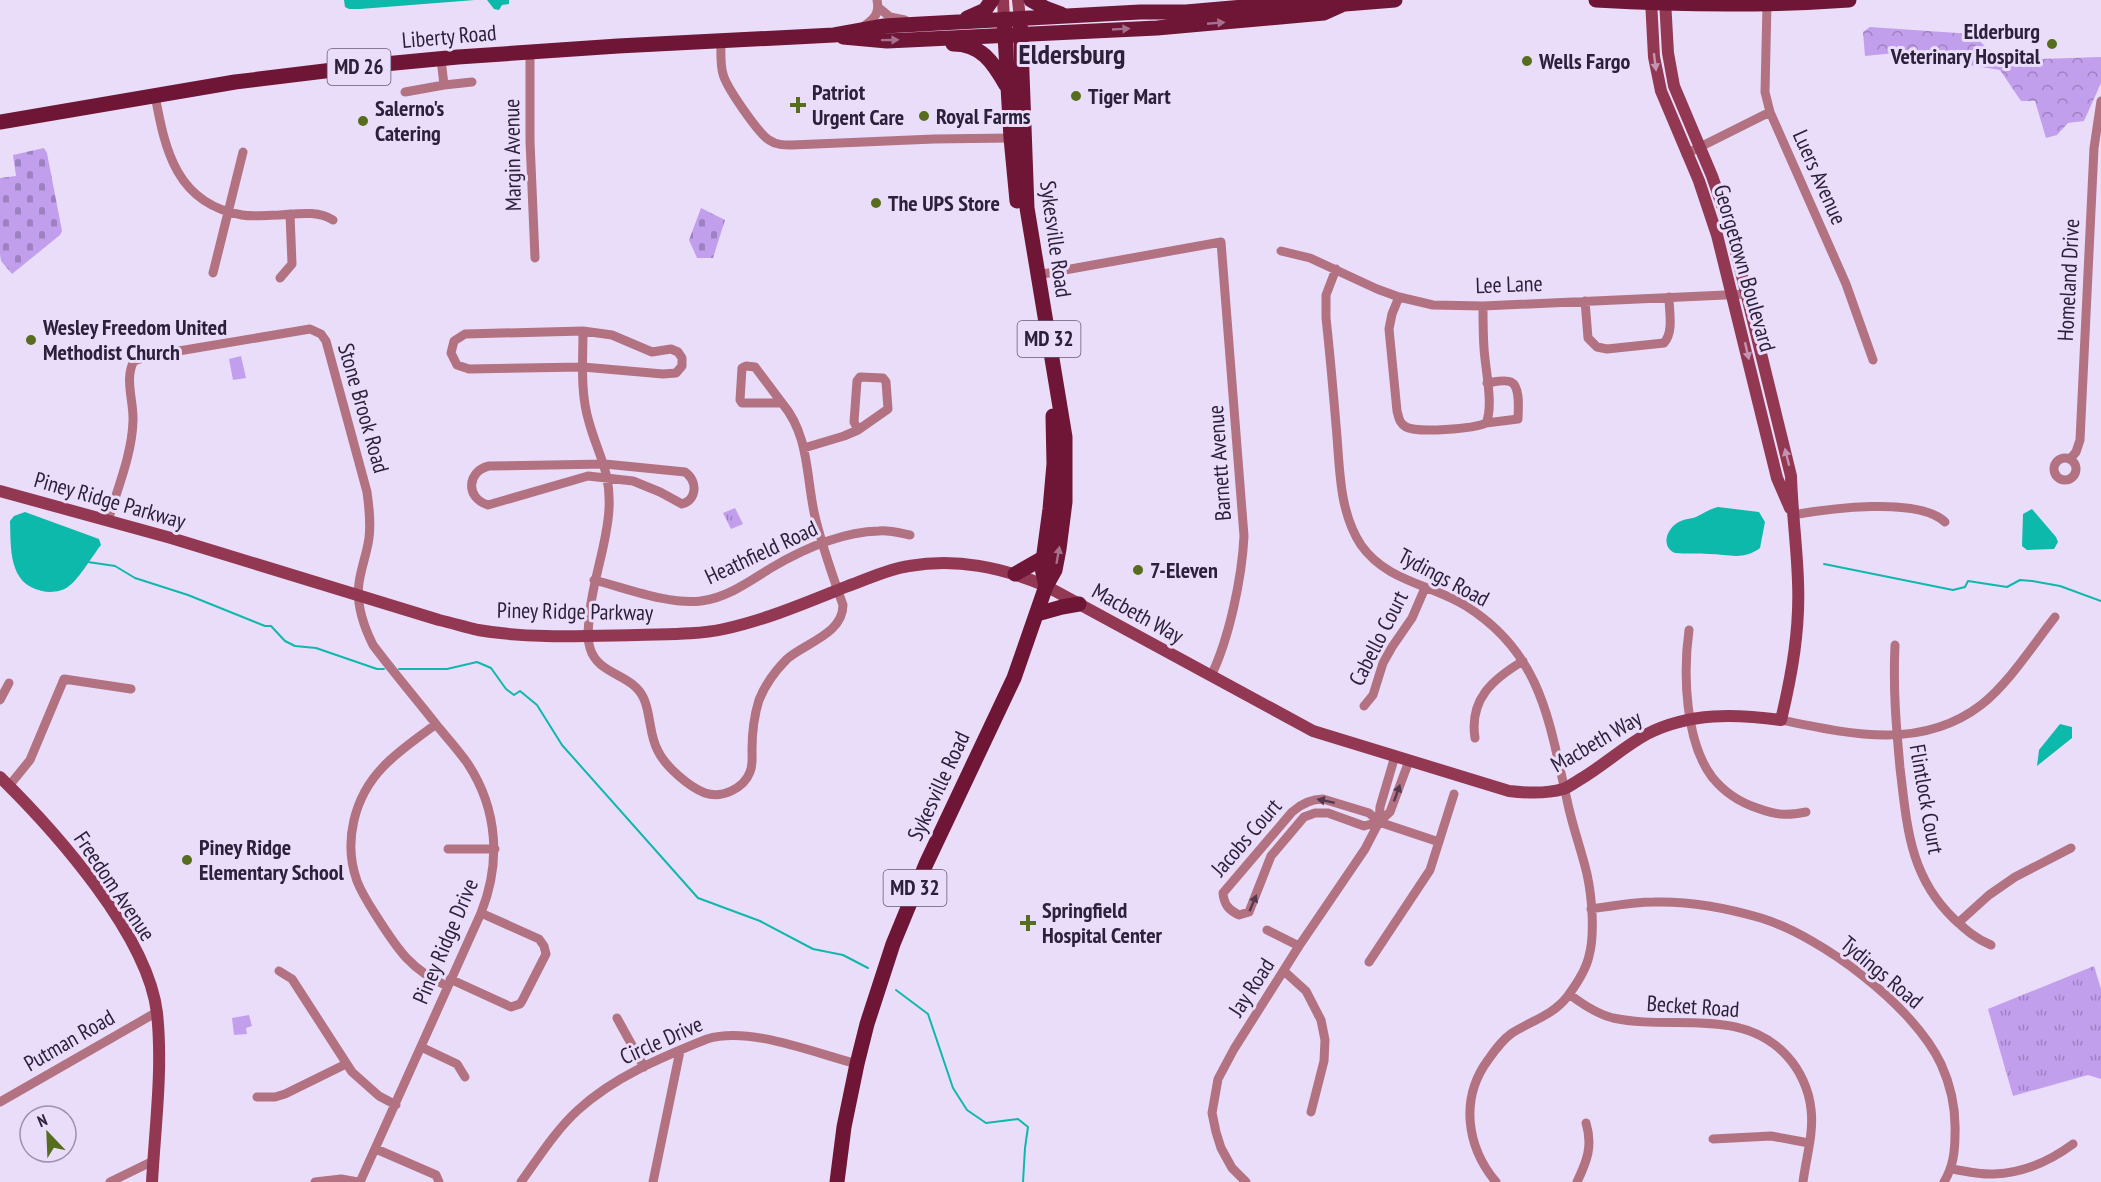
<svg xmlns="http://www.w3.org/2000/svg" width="2101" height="1182" font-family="'PT Sans Narrow',sans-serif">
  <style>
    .forest { fill: url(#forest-crowns) }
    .cemetery { fill: url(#cemetery-stones) }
    .park { fill: url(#park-tufts) }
    .water { fill: #0db9aa }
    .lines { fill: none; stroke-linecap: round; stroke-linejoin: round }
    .stream { stroke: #0db9aa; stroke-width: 2 }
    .street { stroke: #b27281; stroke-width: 9 }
    .secondary { stroke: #933853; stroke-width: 12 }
    .primary { stroke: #6f1636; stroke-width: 15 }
    .oneway { fill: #a6708e }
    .oneway2 { fill: #c393af }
    .oneway3 { fill: #553950 }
    .poi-dot { fill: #556d1d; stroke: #eaddfa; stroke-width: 2 }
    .labels { text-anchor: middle; stroke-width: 6; stroke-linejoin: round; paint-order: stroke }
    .shield { fill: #eaddfa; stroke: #665974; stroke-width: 1.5 }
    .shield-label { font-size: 21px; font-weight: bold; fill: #2d203b }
    .poi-label { font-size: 22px; font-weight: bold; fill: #2d203b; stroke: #eaddfa; text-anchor: start }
    .street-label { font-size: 22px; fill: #2d203b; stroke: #eaddfa }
    .district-label { font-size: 28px; font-weight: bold; fill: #2d203b; stroke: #eaddfa }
  </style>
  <defs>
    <pattern id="forest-crowns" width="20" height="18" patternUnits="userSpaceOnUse" patternTransform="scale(1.5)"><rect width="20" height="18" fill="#c29fec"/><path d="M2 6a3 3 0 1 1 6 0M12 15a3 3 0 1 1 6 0" fill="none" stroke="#9e81c0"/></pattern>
    <pattern id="cemetery-stones" width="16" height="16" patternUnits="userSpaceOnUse" patternTransform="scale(1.5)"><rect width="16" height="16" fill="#c29fec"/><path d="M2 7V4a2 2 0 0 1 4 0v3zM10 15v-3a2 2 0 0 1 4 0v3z" fill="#9e81c0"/></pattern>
    <pattern id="park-tufts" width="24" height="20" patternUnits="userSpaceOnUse" patternTransform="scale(1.5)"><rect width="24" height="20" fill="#c29fec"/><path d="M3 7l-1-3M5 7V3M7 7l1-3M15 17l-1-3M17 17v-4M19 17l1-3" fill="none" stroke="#9e81c0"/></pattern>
  </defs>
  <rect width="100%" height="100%" fill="#eaddfa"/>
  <path class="forest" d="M1870 27 1972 34 1987 48 2009 60 2101 57V83L2084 121 2068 123 2057 135 2046 138 2035 101H2021L2000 70 1895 53 1865 56 1863 32Z"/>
  <path class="cemetery" d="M44 148 47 153 62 231 60 235 12 274 1 261 0 254V178L16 176 13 155Z
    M701 208 725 220 713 258H697L689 240Z"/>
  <path class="park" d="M241 356 246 378 233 380 229 359Z
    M735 508 743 524 731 529 723 513Z
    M2094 966 2101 989V1079L2088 1075 2013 1096 1988 1009Z
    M249 1015 252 1026 246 1028 247 1034 234 1035 232 1018Z"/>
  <path class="water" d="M344 0H475L360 9H349L345 7Z
    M487 0H509V4L502 5 499 10 494 9Z
    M1718 507 1759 512 1765 522 1760 548C1743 561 1728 554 1709 554 1698 553 1686 554 1675 553 1661 547 1666 530 1677 523 1683 519 1690 519 1696 517 1704 513 1710 509 1718 507Z
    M2032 509 2056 537 2058 542 2054 549 2027 550 2022 546 2023 514Z
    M25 512 99 539 101 545C93 555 79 579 69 586 62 592 50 593 42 591 8 584 11 548 10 521L14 516Z
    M2060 724 2072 727V738L2037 766 2039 750Z"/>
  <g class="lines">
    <path class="stream" d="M88 562 115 566 135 578 188 595 265 626H271L285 641 295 646 316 648 377 669H384
      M1824 564 1953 590 1965 587 1968 581 2007 587 2020 580 2032 581 2060 586 2101 601
      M399 669H447L477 662 491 668 506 689 514 695 520 691 537 705 562 745 698 898 760 921 813 949 843 955 868 968
      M896 990 928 1014 953 1088 967 1110 986 1123 1018 1119 1028 1127 1025 1148 1023 1182"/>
    <path class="street" d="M1767 4 1765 92 1770 112 1846 284 1873 360
      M879 8 890 17 905 20
      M863 27C874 19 880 14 877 0
      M721 41C721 52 720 64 723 74 726 87 759 134 769 140 776 145 784 145 792 145L934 139 1011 138
      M530 51V141L535 258
      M444 85 472 82
      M405 92 444 85 441 59
      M155 95C165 151 177 204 242 215 254 217 267 215 279 215 297 214 317 210 333 220
      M1686 154 1770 112
      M1281 251 1310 258 1377 289 1399 297 1433 305 1483 306 1747 294
      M1336 269 1326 295V318C1330 354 1333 389 1336 425 1340 465 1338 510 1361 545 1387 582 1431 584 1466 606 1541 653 1549 720 1567 800 1572 825 1581 849 1587 874 1592 897 1595 934 1589 956 1586 970 1576 985 1567 997 1553 1015 1531 1021 1512 1033 1502 1040 1495 1050 1488 1060 1460 1098 1466 1146 1496 1182
      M213 273 243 152
      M1037 275 1221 242 1244 536C1242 578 1229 639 1211 676
      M280 278 292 264 290 214
      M1399 297 1392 314 1389 329 1397 411C1399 418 1399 423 1406 427 1417 433 1474 429 1486 423 1494 406 1485 368 1484 348 1483 334 1483 320 1483 306
      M1585 301 1588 338 1597 347 1607 349 1664 343C1674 332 1669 311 1669 297
      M583 331C583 361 580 393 589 422 598 455 611 471 609 509 607 547 591 583 589 621 588 630 587 639 590 648 598 676 633 673 644 699 651 715 649 735 658 751 665 766 689 787 705 793 722 799 744 788 750 772 753 765 752 757 752 750 752 733 754 716 759 700 765 685 776 670 787 659 805 643 843 634 843 605 832 574 821 544 814 512 806 474 809 435 782 403
      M583 331 612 335 652 352 671 349 678 352 682 358V366L676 373 663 374 583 367 469 369 457 365 451 353 454 341 465 334Z
      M746 366 755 367 782 403H742L740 400 742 368Z
      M860 377 883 378 886 382 888 409 858 430 854 422 857 381Z
      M1486 423 1518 419C1518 411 1521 387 1511 382 1505 379 1494 382 1487 383
      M804 448 844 436 858 430
      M2054 469a11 11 0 1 1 22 0a11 11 0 1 1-22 0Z
      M2070 459 2076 452 2080 440 2094 148 2101 101
      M605 464 685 472C698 481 697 500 682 504L660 492 633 481 588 476 488 505C465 498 467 471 489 466Z
      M1792 515C1827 509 1918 496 1945 522
      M108 521C117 489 132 455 133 421 134 402 124 378 134 361L149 356 310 329 321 334 326 341 367 492C369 507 371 522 369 538 367 553 361 568 359 583 356 604 364 627 373 645 394 673 417 700 439 728 449 740 459 751 468 764 498 810 501 863 481 913L360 1182
      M594 580C626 588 669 605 701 601 727 598 750 581 771 568 803 549 841 532 879 531 889 530 900 533 910 535
      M1689 630C1683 673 1685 741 1712 777 1724 792 1739 802 1757 808 1776 815 1786 816 1806 812
      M1895 645C1893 689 1896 724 1900 768 1907 825 1909 876 1954 919 1966 930 1976 939 1991 945
      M0 700 9 683
      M1364 706 1373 695 1383 663 1392 647 1412 618 1425 588
      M1781 720C1849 734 1921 751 1981 705 2009 683 2033 645 2055 617
      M436 724C418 738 398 751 383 767 354 797 343 842 357 881 362 894 370 906 377 917 398 950 411 970 447 986
      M1475 738C1469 699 1493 679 1523 661
      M9 786 30 760 64 679 131 689
      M1379 822 1364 826 1328 813H1315L1304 817 1271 856 1249 912 1239 915C1229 910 1224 905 1223 893L1292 812C1301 804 1310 799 1323 799L1369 813 1379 822 1439 842
      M1379 822 1380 807 1395 756
      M448 849H495
      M1591 909C1612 906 1633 902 1654 902 1690 901 1727 908 1761 918 1822 937 1914 1006 1941 1064 1951 1086 1956 1110 1955 1134 1955 1152 1953 1167 1944 1182
      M1958 923 1989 895 2015 877 2071 848
      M1267 930 1299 946
      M1369 962 1430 870 1454 794
      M279 971 292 979 352 1072 379 1096 396 1105
      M1285 972 1306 991 1321 1020 1325 1040 1324 1061 1311 1112
      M450 979 511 1007 520 1004 522 1001 546 954 544 946 539 939 481 913
      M1569 994C1582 1004 1597 1014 1613 1018 1672 1031 1742 1006 1787 1056 1800 1070 1809 1090 1811 1109 1814 1133 1806 1158 1803 1182
      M617 1018 644 1067
      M421 1047 457 1064 465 1077
      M257 1097H275L285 1094 346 1064
      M0 1102 157 1012
      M1713 1139 1771 1136 1809 1143
      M376 1149 436 1175 439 1182
      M1952 1169C1965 1171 1980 1175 1994 1174 2023 1173 2050 1161 2073 1144
      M110 1182 153 1161
      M315 1182 341 1179 358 1182
      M521 1182C539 1157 556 1130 578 1110 614 1077 662 1057 707 1039 750 1026 814 1053 857 1064
      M653 1182 680 1051
      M1246 1182 1232 1168 1221 1148 1216 1132 1212 1113 1218 1079 1234 1049 1299 946 1365 849 1379 822 1390 812 1409 761
      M1577 1182C1587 1161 1593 1146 1586 1123"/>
    <path class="secondary" d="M1003 0 1004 19
      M1018 0 1020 19
      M1651 0 1654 57 1661 91 1699 181 1717 235 1777 478 1790 508
      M0 491 171 538 439 620C452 623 465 627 478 630 530 639 585 636 637 635 666 634 696 635 724 629 766 620 808 602 848 586 868 579 888 569 909 566 957 558 1001 567 1046 586L1313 731 1509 791C1526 793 1546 794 1563 789 1569 787 1574 783 1579 780 1603 766 1623 747 1647 734 1690 712 1736 714 1781 720 1792 674 1800 629 1798 582 1797 547 1792 512 1791 476L1731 231 1712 176 1674 86 1668 53 1665 0
      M0 777C55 831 148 935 157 1013 163 1069 155 1127 152 1182"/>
    <path class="primary" d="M1031 0 1045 8 1061 14
      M1596 0C1681 5 1765 6 1849 0
      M967 18 985 10 992 0
      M1004 19 1011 138 1017 201
      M843 37 887 41 1157 28 1324 13 1344 4
      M953 44C981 44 993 62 1006 85
      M0 122 235 82 374 65 458 57 618 46 834 35 884 26 1140 12H1186L1323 0 1345 4 1395 0
      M1015 574 1043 558
      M1046 586 1042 568 1050 509 1054 464 1053 416
      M1037 614 1062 607 1079 604
      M837 1182 844 1127 857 1064 867 1024 893 944 926 864 1014 678 1046 586 1055 570 1059 549 1065 502V437L1027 208 1020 19"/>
  </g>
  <defs><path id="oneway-solid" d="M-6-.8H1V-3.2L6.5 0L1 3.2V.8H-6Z" transform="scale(1.5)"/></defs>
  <g class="oneway">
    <use href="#oneway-solid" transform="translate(1216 23) rotate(-5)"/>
    <use href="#oneway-solid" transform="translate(1121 29) rotate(-3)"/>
    <use href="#oneway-solid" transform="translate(890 40) rotate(-1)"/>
    <use href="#oneway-solid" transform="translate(1058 555) rotate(-80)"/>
  </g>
  <g class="oneway2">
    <use href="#oneway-solid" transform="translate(1655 62) rotate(83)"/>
    <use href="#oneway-solid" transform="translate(1747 351) rotate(77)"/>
    <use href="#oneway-solid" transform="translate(1787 457) rotate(-104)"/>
  </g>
  <g class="oneway3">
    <use href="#oneway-solid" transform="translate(1397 793) rotate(-70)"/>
    <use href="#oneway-solid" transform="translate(1326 801) rotate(-168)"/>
    <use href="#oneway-solid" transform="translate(1253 903) rotate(-67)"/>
  </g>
  <g class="poi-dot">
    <circle cx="2052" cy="44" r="6"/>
    <circle cx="1527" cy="61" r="6"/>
    <circle cx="1076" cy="96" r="6"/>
    <path d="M795 96h6v6h6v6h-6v6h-6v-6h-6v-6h6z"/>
    <circle cx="924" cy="116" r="6"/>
    <circle cx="363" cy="121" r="6"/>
    <circle cx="876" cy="203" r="6"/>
    <circle cx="31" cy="340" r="6"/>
    <circle cx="1138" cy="570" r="6"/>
    <circle cx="187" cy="860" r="6"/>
    <path d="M1025 914h6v6h6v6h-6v6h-6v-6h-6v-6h6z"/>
  </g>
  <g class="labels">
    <g class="shield">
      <rect x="327.5" y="49" width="63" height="36" rx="4.5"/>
      <rect x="1017.5" y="321" width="63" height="36" rx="4.5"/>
      <rect x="883.5" y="870" width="63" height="36" rx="4.5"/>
    </g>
    <g class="shield-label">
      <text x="359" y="74">MD 26</text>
      <text x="1049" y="346">MD 32</text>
      <text x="915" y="895">MD 32</text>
    </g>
    <g class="poi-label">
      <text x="2040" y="39" text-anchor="end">Elderburg<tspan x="2040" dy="25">Veterinary Hospital</tspan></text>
      <text x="1539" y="69">Wells Fargo</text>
      <text x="812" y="100">Patriot<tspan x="812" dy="25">Urgent Care</tspan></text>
      <text x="1088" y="104">Tiger Mart</text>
      <text x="375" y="116">Salerno's<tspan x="375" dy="25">Catering</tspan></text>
      <text x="936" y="124">Royal Farms</text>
      <text x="888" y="211">The UPS Store</text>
      <text x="43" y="335">Wesley Freedom United<tspan x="43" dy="25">Methodist Church</tspan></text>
      <text x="1150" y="578">7-Eleven</text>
      <text x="199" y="855">Piney Ridge<tspan x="199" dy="25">Elementary School</tspan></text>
      <text x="1042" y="918">Springfield<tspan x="1042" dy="25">Hospital Center</tspan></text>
    </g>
    <g class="street-label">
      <text transform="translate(449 36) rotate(-5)" y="8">Liberty Road</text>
      <text transform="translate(512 155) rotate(-91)" y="8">Margin Avenue</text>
      <text transform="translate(1820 177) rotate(66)" y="8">Luers Avenue</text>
      <text transform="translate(1056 239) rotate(82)" y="8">Sykesville Road</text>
      <text transform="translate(1745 268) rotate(74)" y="8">Georgetown Boulevard</text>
      <text transform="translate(2068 280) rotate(-87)" y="8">Homeland Drive</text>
      <text transform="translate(1509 284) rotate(-2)" y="8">Lee Lane</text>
      <text transform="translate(364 408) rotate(74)" y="8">Stone Brook Road</text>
      <text transform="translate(1219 463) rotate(-94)" y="8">Barnett Avenue</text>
      <text transform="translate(110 500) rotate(16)" y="8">Piney Ridge Parkway</text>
      <text transform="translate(761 552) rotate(-25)" y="8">Heathfield Road</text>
      <text transform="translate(1444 577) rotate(28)" y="8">Tydings Road</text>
      <text transform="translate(575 611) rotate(1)" y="8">Piney Ridge Parkway</text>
      <text transform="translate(1138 613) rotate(29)" y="8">Macbeth Way</text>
      <text transform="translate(1378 638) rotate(-63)" y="8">Cabello Court</text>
      <text transform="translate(1596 741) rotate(-30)" y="8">Macbeth Way</text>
      <text transform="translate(938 786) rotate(-65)" y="8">Sykesville Road</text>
      <text transform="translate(1927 799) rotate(80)" y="8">Flintlock Court</text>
      <text transform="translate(1246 837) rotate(-49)" y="8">Jacobs Court</text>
      <text transform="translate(115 886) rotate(56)" y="8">Freedom Avenue</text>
      <text transform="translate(445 941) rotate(-67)" y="8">Piney Ridge Drive</text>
      <text transform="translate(1882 972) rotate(40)" y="8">Tydings Road</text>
      <text transform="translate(1251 987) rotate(-57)" y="8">Jay Road</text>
      <text transform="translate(1693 1006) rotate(4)" y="8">Becket Road</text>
      <text transform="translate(69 1040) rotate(-30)" y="8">Putman Road</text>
      <text transform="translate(661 1040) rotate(-24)" y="8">Circle Drive</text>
    </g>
    <g class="district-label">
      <text x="1072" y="64">Eldersburg</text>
    </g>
  </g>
  <g transform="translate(48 1134) rotate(337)"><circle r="28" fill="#eaddfa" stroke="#9e91ae" stroke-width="1.5"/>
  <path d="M0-4.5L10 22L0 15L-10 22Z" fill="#556d1d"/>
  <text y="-9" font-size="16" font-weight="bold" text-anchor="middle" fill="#2d203b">N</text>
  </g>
</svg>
